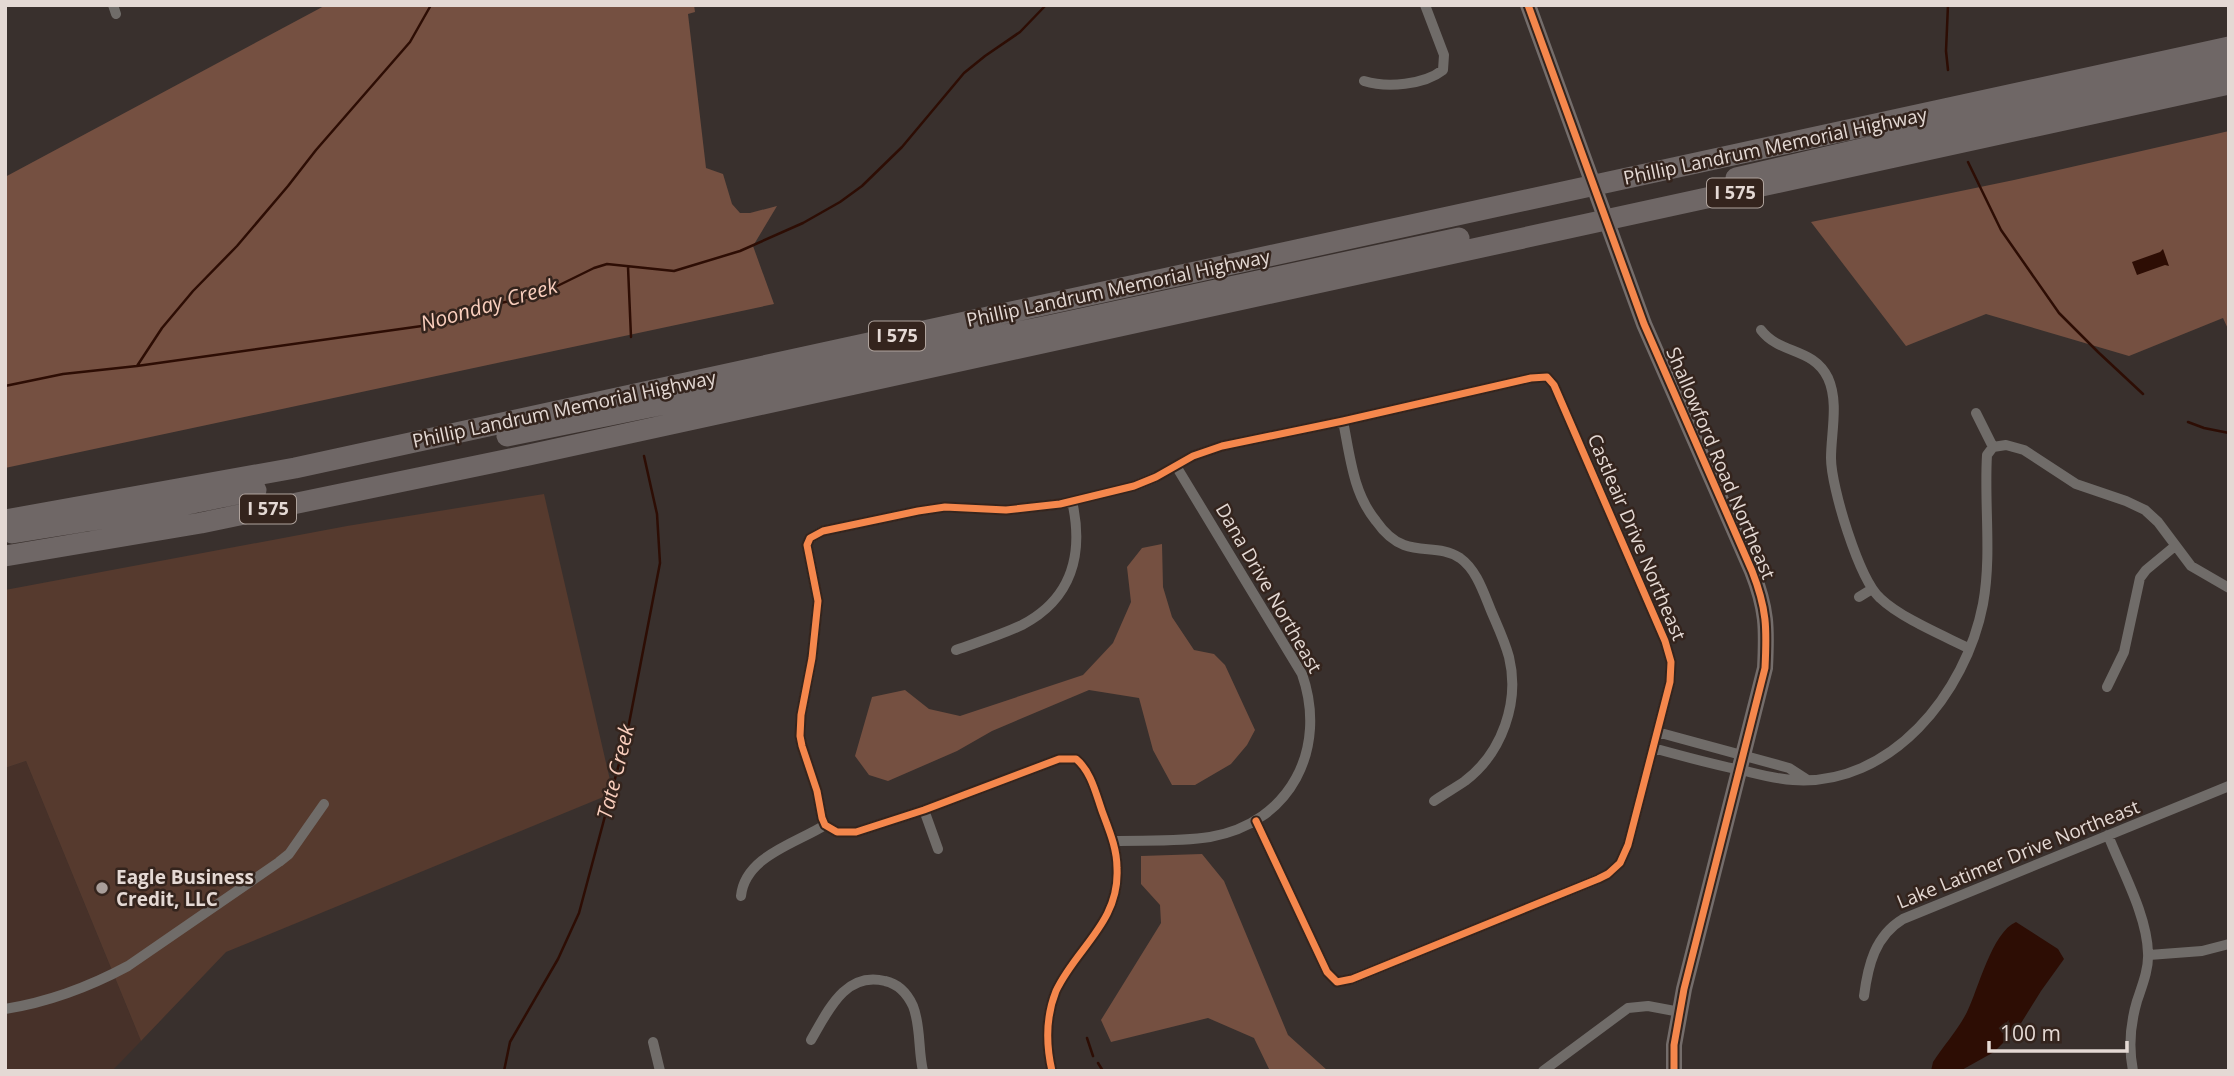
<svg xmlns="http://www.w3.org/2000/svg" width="2234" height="1076" font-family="'Open Sans',sans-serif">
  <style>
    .built { fill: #473129 }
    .green { fill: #563a2e }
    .forest { fill: #755041 }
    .water { fill: #2d0d04 }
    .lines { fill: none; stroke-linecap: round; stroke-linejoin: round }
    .stream { stroke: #2d0d04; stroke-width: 2.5 }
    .street { stroke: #706c69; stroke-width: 10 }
    .secondary { stroke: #746d6b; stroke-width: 16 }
    .highway { stroke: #6f6766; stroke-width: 21 }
    .cycleway-casing { stroke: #34241d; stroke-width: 11 }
    .cycleway { stroke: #f5874c; stroke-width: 7 }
    .poi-dot { fill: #a89e9a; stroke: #34241d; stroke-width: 2.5 }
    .labels { text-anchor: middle; stroke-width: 5; stroke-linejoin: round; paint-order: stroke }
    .shield { fill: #34241d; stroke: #afa39d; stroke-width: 2 }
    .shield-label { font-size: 18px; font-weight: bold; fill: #e4d9d4 }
    .street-label { font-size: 19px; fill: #e4d9d4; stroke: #34241d }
    .poi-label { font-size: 19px; font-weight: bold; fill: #e4d9d4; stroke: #34241d; text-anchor: start }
    .water-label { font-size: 21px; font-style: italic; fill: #f9cebd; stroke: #34241d }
  </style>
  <rect width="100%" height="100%" fill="#39302d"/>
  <path class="built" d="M26 761 141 1041 112 1071H5V768Z"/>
  <path class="green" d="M544 494 613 793 226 952 141 1041 26 761 5 768V590L347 526Z"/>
  <path class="forest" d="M326 5H694L695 12 688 14 706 168 723 174 732 204 740 213H750L777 206 753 246 774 304 5 468V177Z
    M2229 131V331L2223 318 2129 356 1986 314 1906 346 1811 222 2014 180Z
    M1162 544 1163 587 1172 617 1194 650 1214 654 1225 665 1255 730 1247 745 1231 764 1195 785H1172L1153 750 1139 698 1089 690 992 731 957 751 888 781 869 775 855 756 872 697 905 690 929 709 960 716 1083 675 1113 643 1131 602 1127 567 1142 548Z
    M1202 854 1224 881 1288 1035 1328 1071H1270L1254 1038 1208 1018 1111 1042 1101 1020 1161 923 1160 905 1141 884V856Z"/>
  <path class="water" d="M2163 249 2169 266 2165 265 2137 275 2132 262 2160 252Z
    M2016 922 2058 949 2064 959 2041 991 2018 1028 1994 1052 1960 1071H1931L1933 1062C1944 1045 1958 1030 1967 1012 1978 990 1992 932 2016 922Z"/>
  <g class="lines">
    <path class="stream" d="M1948 5 1946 51 1948 70
      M1968 162 2001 230 2059 313 2098 352 2143 394
      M628 267 631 337
      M137 366 162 328 193 291 237 246 288 186 316 150 410 42 431 5
      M5 386 63 374 137 366 429 325 496 304 539 295 594 268 607 264 674 271 740 251 803 223 840 202 862 186 902 147 964 73 985 56 1020 32 1046 5
      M2188 422 2204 428 2229 433
      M1087 1038 1093 1056
      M1098 1063 1103 1071
      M504 1071 510 1042 558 959 579 913 627 734 660 563 657 514 644 456"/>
    <path class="street" d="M113 5 116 14
      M1364 81C1387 88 1424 85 1443 70L1444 55 1425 5
      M1761 330C1780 355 1813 347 1828 378 1839 402 1831 433 1831 458 1831 487 1859 579 1880 598 1901 618 1942 635 1968 648
      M1343 421C1350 456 1353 493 1376 521 1383 531 1393 541 1404 545 1423 552 1442 546 1460 558 1477 570 1484 594 1492 613 1498 627 1505 642 1509 657 1520 702 1502 753 1465 781 1455 788 1444 794 1434 801
      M1993 447 2006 445 2024 450 2076 484 2126 501 2145 510 2158 522 2191 566 2229 588
      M1859 597 1872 589
      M956 650C978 642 1001 635 1022 625 1072 599 1084 554 1072 501
      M2107 687 2124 652 2140 578 2146 570 2175 546
      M1657 732 1789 768 1806 779
      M1653 748C1682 756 1711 764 1741 770 1758 774 1776 779 1793 780 1891 787 1966 693 1983 604 1992 555 1984 504 1987 455L1993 447 1976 413
      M924 810 938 849
      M2108 835C2122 871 2147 915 2148 953 2149 969 2142 986 2137 1001 2130 1025 2128 1046 2133 1071
      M1113 841C1145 840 1179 842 1210 837 1291 823 1328 748 1302 674L1176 466
      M741 896C745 856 797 843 825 825
      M2149 955 2202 951 2229 944
      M1864 996C1868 965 1875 936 1903 919L2229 786
      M5 1009C49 1002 89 987 128 966L279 862 289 854 324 804
      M811 1040C828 1011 845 971 885 981 899 984 907 993 913 1006 921 1026 918 1050 923 1071
      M653 1042 660 1071
      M1052 1071C1046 1045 1046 1016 1056 991 1076 948 1120 922 1117 868 1117 848 1109 830 1102 811 1096 794 1091 771 1076 759H1059L924 810 856 832H837L825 825 822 818 817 791 802 746 800 736 801 715 812 658 818 601 807 545 810 538 823 531 918 511 945 507 1006 510 1060 504 1134 486 1156 477 1193 456 1222 446 1343 421 1531 378 1547 377 1554 385 1665 641 1671 662 1670 682 1628 845 1620 863 1608 874 1598 879 1352 979 1337 982 1327 972 1256 821
      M1543 1071 1628 1008 1648 1006 1680 1012"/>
    <path class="secondary" d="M1528 5 1644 324 1752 571C1767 609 1767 628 1765 668L1684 989 1674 1045V1071"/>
    <path class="highway" d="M1736 178 2229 64
      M507 436 1048 326 1459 238
      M5 520 295 468 2229 47
      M12 533 168 508 256 490
      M5 556 201 523 529 455 2229 84"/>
    <g class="cycleway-casing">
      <path id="cycleway" d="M1528 5 1644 324 1752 571C1767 609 1767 628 1765 668L1684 989 1674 1045V1071
        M1052 1071C1046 1045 1046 1016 1056 991 1076 948 1120 922 1117 868 1117 848 1109 830 1102 811 1096 794 1091 771 1076 759H1059L924 810 856 832H837L825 825 822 818 817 791 802 746 800 736 801 715 812 658 818 601 807 545 810 538 823 531 918 511 945 507 1006 510 1060 504 1134 486 1156 477 1193 456 1222 446 1343 421 1531 378 1547 377 1554 385 1665 641 1671 662 1670 682 1628 845 1620 863 1608 874 1598 879 1352 979 1337 982 1327 972 1256 821"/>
    </g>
    <use href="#cycleway" class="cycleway"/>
  </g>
  <circle class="poi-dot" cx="102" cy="888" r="7"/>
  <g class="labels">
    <g class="shield">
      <rect x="1707" y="178.5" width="56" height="29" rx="5"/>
      <rect x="869" y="321.5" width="56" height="29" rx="5"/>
      <rect x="240" y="494.5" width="56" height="29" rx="5"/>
    </g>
    <g class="shield-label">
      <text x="1735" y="199">I 575</text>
      <text x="897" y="342">I 575</text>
      <text x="268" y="515">I 575</text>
    </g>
    <g class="street-label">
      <text transform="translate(1775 146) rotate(-12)" y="7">Phillip Landrum Memorial Highway</text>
      <text transform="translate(1118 288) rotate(-12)" y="7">Phillip Landrum Memorial Highway</text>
      <text transform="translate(564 409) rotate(-12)" y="7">Phillip Landrum Memorial Highway</text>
      <text transform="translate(1721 463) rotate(67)" y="7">Shallowford Road Northeast</text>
      <text transform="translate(1637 537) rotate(67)" y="7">Castleair Drive Northeast</text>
      <text transform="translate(1269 588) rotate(60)" y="7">Dana Drive Northeast</text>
      <text transform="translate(2018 854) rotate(-22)" y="7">Lake Latimer Drive Northeast</text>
    </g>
    <g class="poi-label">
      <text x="116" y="884">Eagle Business<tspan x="116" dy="22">Credit, LLC</tspan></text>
    </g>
    <g class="water-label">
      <text transform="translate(489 305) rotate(-16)" y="7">Noonday Creek</text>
      <text transform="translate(616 772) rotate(-76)" y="7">Tate Creek</text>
    </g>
  </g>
  <rect width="2234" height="1076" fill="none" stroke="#e4d9d4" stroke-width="14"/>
  <path d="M1989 1041v10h138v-10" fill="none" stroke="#e4d9d4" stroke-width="3.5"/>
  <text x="2000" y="1041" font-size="21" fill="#e4d9d4" stroke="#34241d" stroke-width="5" paint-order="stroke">100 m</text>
</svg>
